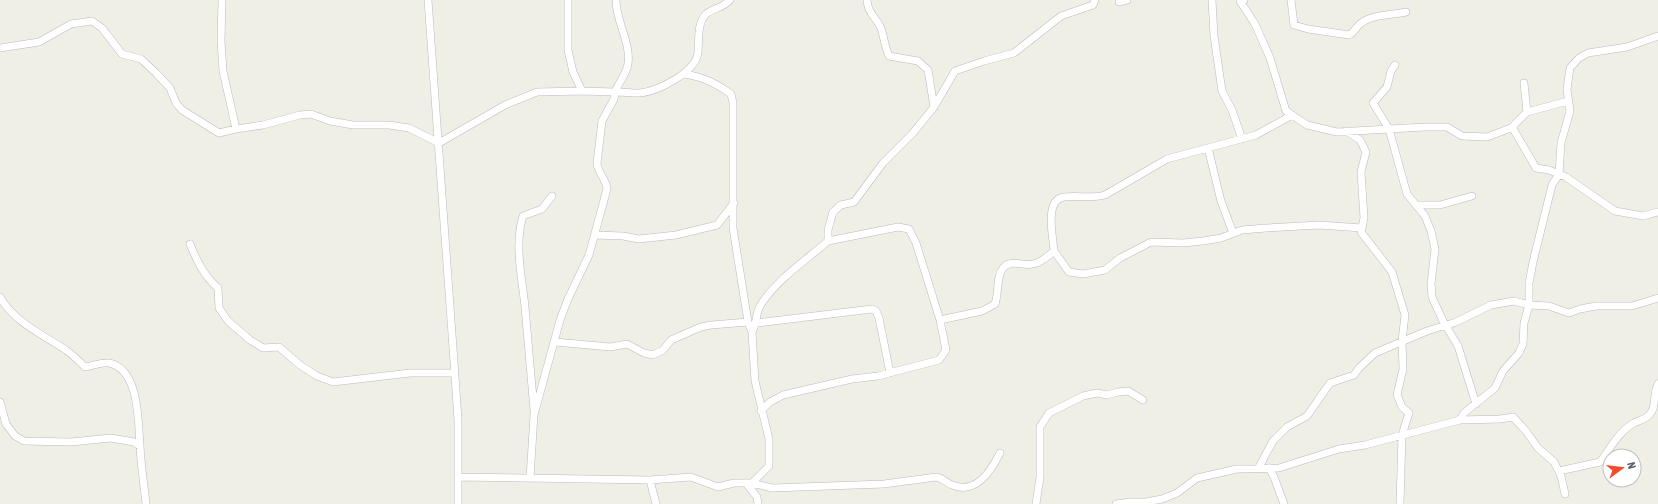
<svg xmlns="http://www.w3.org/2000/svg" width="1658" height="504" font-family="'Asap Condensed',sans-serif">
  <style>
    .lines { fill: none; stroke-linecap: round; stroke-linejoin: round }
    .street-casing { stroke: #b8bbc0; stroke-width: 8 }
    .street { stroke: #fff; stroke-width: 7 }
  </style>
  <rect width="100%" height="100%" fill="#f0efe6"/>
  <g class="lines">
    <g class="street-casing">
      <path id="street" d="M222 0 221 41 223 71 236 129
        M428 0 454 362 458 420V504
        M568 0V50L573 72 582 91 615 92C618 84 627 73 628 64 631 42 616 22 616 0
        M867 0C868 14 876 17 881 28 884 38 885 47 889 56L918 61 928 70 934 107
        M1212 0 1214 36 1222 91 1232 110 1242 139
        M1244 0 1240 1 1255 24 1270 58 1286 111 1307 125 1337 132 1389 129 1407 194 1425 216 1431 231 1435 249 1431 284 1432 297 1443 321 1458 346 1476 404
        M1291 0 1294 25 1308 29 1349 35C1355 32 1356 27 1360 24 1371 14 1393 15 1406 12
        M1119 2 1127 0
        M0 48 39 42 71 24 92 21 102 28 122 54 141 59 156 73 170 88 176 103 182 110 219 133 236 129 263 125 300 115 311 114 330 121 353 125H389L409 128 439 143 505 105 537 92 582 91
        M1395 65 1391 71 1387 87 1373 103 1389 129 1425 127H1447L1462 136 1487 137 1511 128 1527 112 1524 83
        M684 74C704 77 715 83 731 94L733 103V228L748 322 752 332 755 381 769 439V466L752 483
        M1527 112 1568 101
        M1512 127 1536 168 1549 170 1566 177 1615 211 1643 216 1658 212
        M1346 131 1360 140 1366 152 1361 172 1364 218 1361 232 1392 272 1405 315 1402 341 1403 369 1397 395 1402 407 1409 413 1402 435 1400 504
        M1208 148 1221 201 1233 233
        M1416 205H1440L1472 196
        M595 235 623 236 639 239 676 235 717 225 734 203
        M190 244C197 261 204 276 218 288L219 308 228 321 250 340 263 348 279 347 300 365 317 376 333 382 410 373H455
        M1054 251 1069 272 1083 274 1105 270 1120 258 1151 242 1183 243 1203 241 1221 238 1242 230 1266 228 1319 225 1362 228
        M0 297C13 321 43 335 66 350 73 355 79 361 85 367 92 366 103 362 109 363 140 369 138 423 140 446 141 466 144 485 146 504
        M940 320 982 311 995 304C999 293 996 277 1003 268 1012 258 1023 267 1033 264 1041 263 1048 256 1054 251 1053 236 1044 200 1064 197 1077 195 1091 199 1105 195L1167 159 1256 135 1292 115
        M757 323 872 309 876 311 879 318 890 373
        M752 332C757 323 756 312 760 306 776 280 805 261 828 241V230L833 212 841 205 854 202 883 163 913 133 934 107 955 71 984 61 1014 53 1061 16 1093 5 1095 0
        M555 342 610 347 627 344 644 353 653 355 663 350 671 340 701 327 711 325 748 322
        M0 402 6 424 15 436 24 441 71 442 111 438 134 442 140 446
        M534 410C531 375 528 341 525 307 522 277 514 245 523 216L542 209 552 196
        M761 411 770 402 783 395 852 379 878 376 939 360 946 350 940 320 916 243 909 229 898 227 828 241
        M1460 420 1464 413 1495 388 1503 371 1519 353 1523 344 1524 323 1529 305 1549 306 1569 313 1580 309 1596 306H1632L1658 298
        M1269 468 1274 477 1284 504
        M1258 469 1273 441 1287 427 1307 416 1330 383 1354 375 1359 368 1375 353 1427 331 1456 322 1491 305 1514 301 1529 305V283L1533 262 1552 185 1559 174 1561 143 1570 111 1567 89 1570 68 1579 58 1588 53 1627 47 1658 36
        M1559 471 1600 462C1610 449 1618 433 1632 424 1640 420 1648 419 1652 411 1656 404 1653 394 1658 384
        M459 477 650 480 691 477 718 487 734 483H752L772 488 884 484 936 477C943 478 946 483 952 485 976 495 991 471 1000 453
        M530 478 534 415 560 320 568 299 589 255 607 189C606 178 598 174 597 163L602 121 614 99 615 92C623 92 631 93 640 93 658 91 695 73 698 53 699 41 697 23 706 14 713 8 723 8 730 0
        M650 480 656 504
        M746 483 757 497 758 504
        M1036 504 1040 477V427L1049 413 1083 396 1097 393 1107 395 1118 392 1128 391 1143 400
        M1116 504 1130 502H1146L1162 499 1177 493 1197 478 1237 469 1279 468 1339 449 1365 445 1460 420 1500 419 1513 417 1526 431 1538 448 1554 462 1561 476 1565 494"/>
    </g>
    <use href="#street" class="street"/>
  </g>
  <g transform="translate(1622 468) rotate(75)"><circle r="19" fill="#ffffff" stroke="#bec0c2"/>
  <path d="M0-3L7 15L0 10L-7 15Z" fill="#f04d2c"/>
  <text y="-6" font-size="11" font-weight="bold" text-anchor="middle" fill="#5d6167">N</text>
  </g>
</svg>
